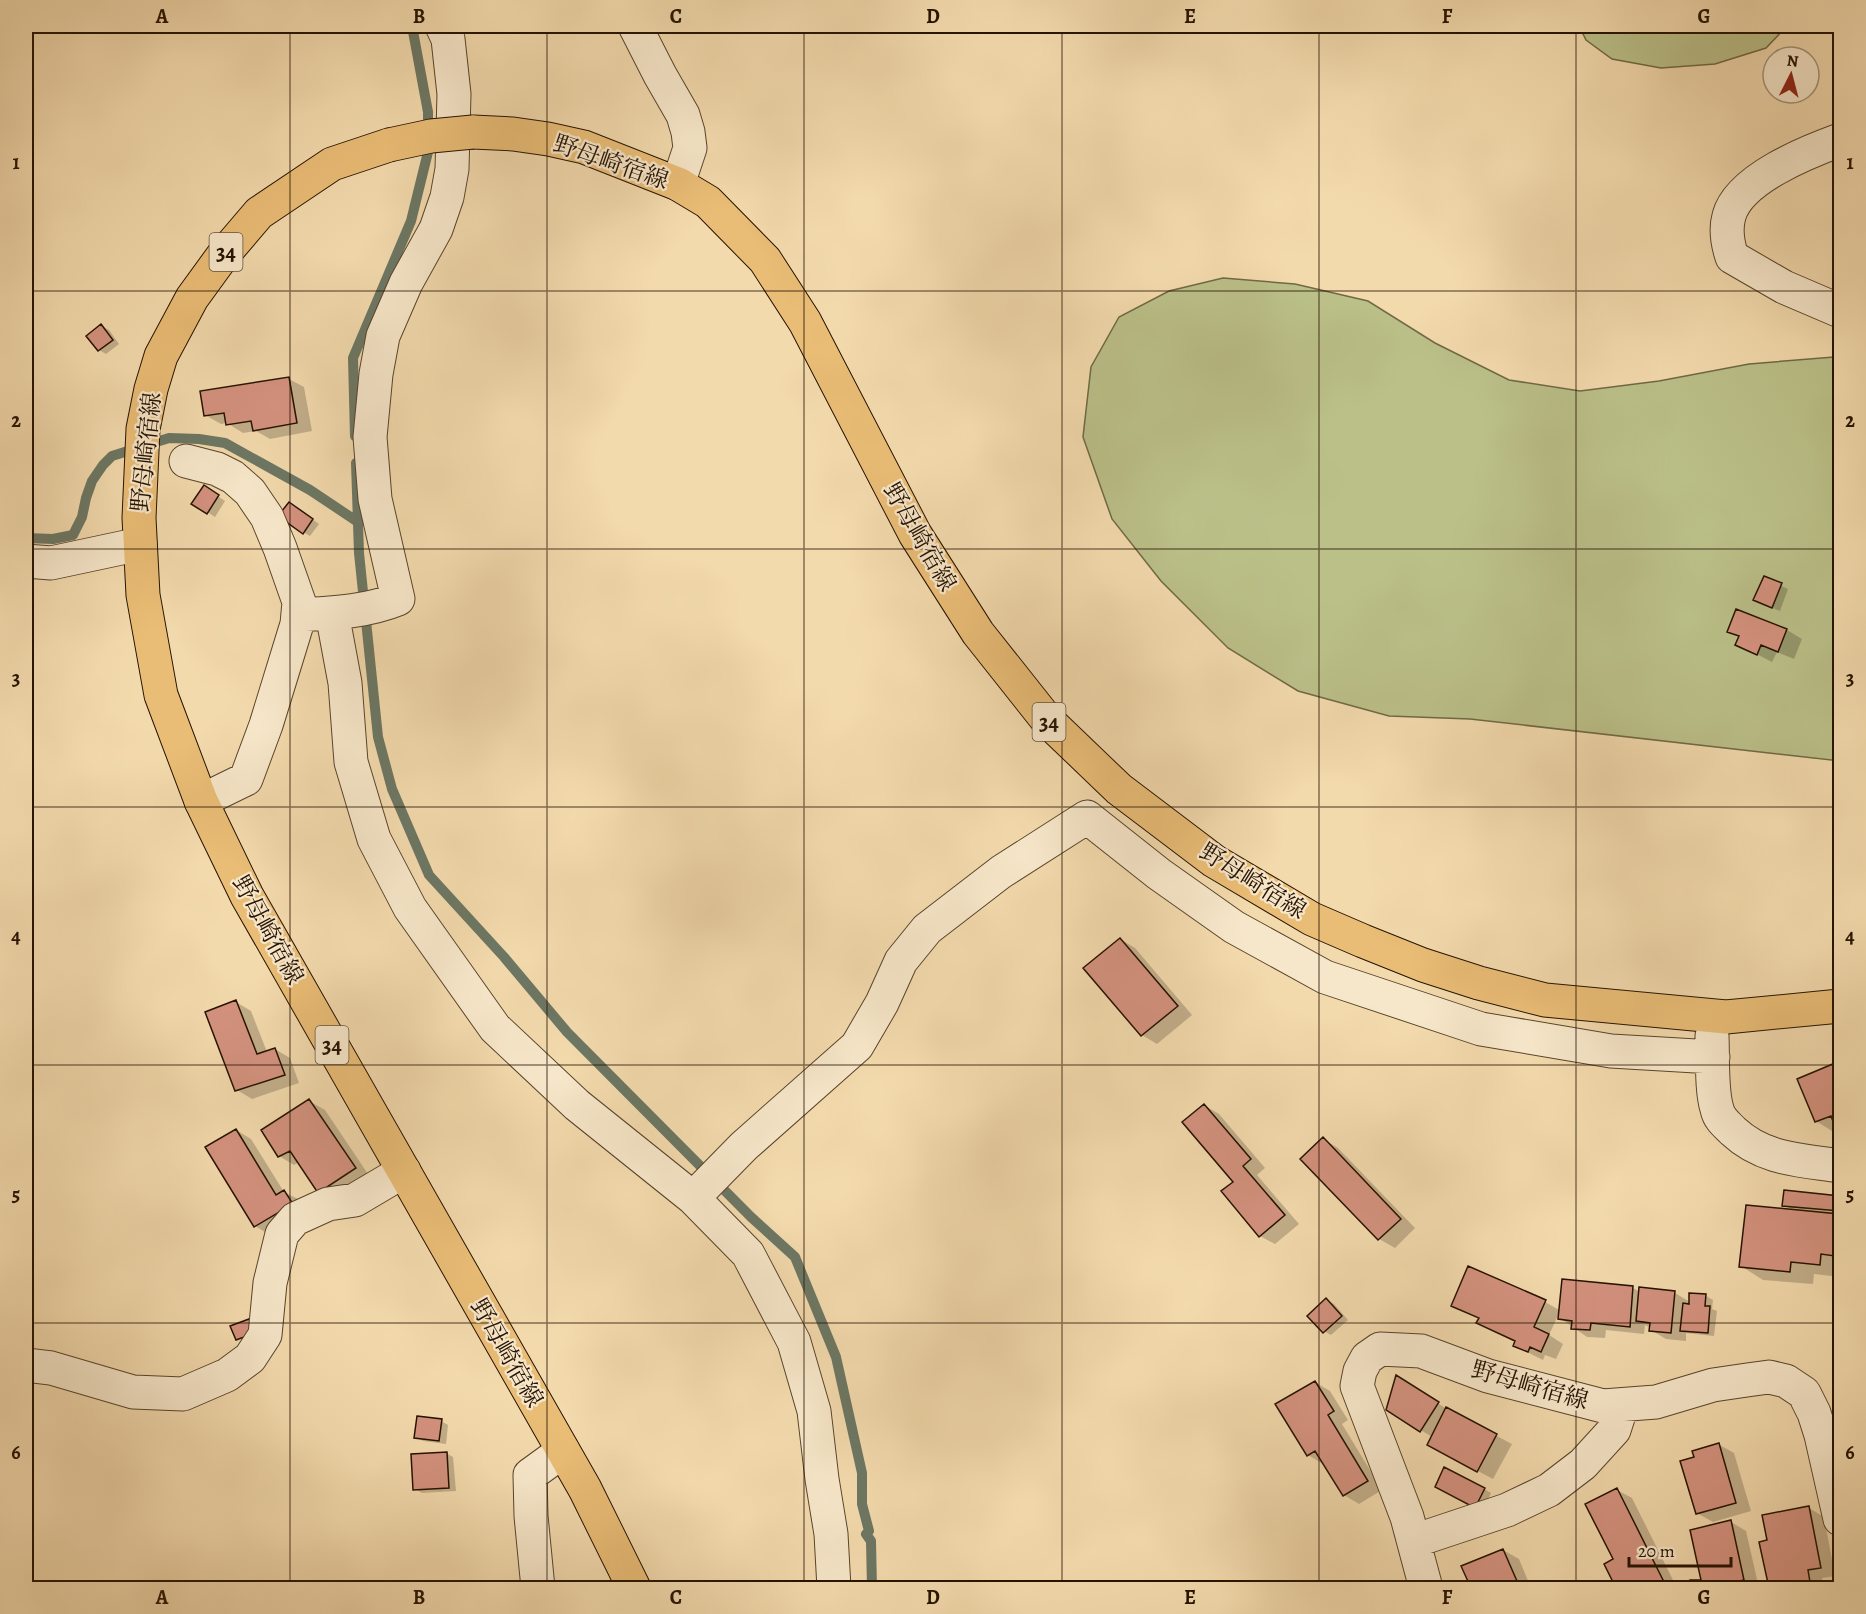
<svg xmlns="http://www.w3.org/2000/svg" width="1866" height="1614" font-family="Alegreya,'Noto Serif JP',serif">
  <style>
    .green { fill: #bbc089; stroke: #706944; stroke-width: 1.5 }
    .shadow { fill: #0003 }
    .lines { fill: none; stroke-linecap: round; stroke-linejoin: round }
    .stream { stroke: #6c7764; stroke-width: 10 }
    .building { fill: #d4927f; stroke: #251200; stroke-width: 1.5 }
    .minor-casing { stroke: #58442b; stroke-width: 35 }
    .tertiary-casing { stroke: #58442b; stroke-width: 35 }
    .primary-casing { stroke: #251200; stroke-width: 35 }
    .minor { stroke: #f7e7ca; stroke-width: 33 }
    .tertiary { stroke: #f7e7ca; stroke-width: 33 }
    .primary { stroke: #eabd76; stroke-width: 33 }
    .primary-bridge-casing { stroke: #251200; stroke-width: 35; stroke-linecap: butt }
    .primary-bridge { stroke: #eabd76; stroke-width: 33 }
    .grid { fill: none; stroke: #251200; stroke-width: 1.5; stroke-opacity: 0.55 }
    .labels { text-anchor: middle; stroke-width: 4.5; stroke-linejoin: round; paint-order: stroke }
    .shield { fill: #f7e7ca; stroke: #64523d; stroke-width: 1.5 }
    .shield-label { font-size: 22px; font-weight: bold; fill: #251200 }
    .street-label { font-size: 24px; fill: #251200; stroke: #f7e7ca }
    .neatline { fill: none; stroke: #251200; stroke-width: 2 }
    .grid-label { font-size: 20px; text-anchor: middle; font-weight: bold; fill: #251200 }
  </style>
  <rect width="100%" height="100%" fill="#f3daad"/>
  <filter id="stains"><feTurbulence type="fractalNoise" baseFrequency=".00333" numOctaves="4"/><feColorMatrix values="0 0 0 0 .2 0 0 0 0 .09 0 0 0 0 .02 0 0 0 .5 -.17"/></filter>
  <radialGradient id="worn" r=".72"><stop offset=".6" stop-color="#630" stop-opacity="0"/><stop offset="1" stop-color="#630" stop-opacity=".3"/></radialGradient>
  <path class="green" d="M1579 26H1787L1766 48 1715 64 1661 68 1612 59 1586 40Z
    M1223 278 1295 284 1368 301 1435 343 1509 380 1580 391 1659 381 1749 364 1834 357 1840 360V761L1470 719 1389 716 1298 691 1228 648 1161 581 1112 519 1083 437 1091 367 1119 317 1169 291Z"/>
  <path class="shadow" d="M101 326 109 330 119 344 106 354 99 350Z
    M289 379 304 387 312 431 270 439 256 431 243 433 227 423 221 424 205 415Z
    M204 487 225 501 215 517 194 503Z
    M297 508 319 524 310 536 303 532Z
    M1764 578 1788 589 1780 611 1762 604Z
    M1737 611 1787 630 1802 639 1794 659 1777 652 1772 662 1737 644 1740 637 1729 631Z
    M1120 939 1135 948 1192 1015 1157 1044 1142 1035 1085 968Z
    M236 1002 251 1011 267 1052 275 1049 290 1058 299 1083 252 1099 237 1090Z
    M1840 1063V1136L1816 1121 1799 1080Z
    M309 1101 325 1110 370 1177 334 1200 299 1162 294 1165 279 1156Z
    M1204 1105 1219 1114 1265 1168 1257 1175 1299 1224 1275 1244 1260 1236 1235 1182Z
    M236 1130 251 1139 284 1192 300 1200 270 1235 255 1226Z
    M1323 1139 1338 1148 1415 1228 1395 1248 1379 1239 1302 1159Z
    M1785 1192 1840 1198V1214L1835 1213 1840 1217V1277L1814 1274 1813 1284 1763 1280 1741 1266 1794 1211 1784 1205Z
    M1633 1288 1640 1292 1675 1293 1690 1302 1691 1294 1706 1296 1713 1300 1712 1309 1717 1311 1714 1336 1686 1333V1341L1666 1339 1651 1330V1328L1645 1325 1644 1334 1606 1330 1605 1338 1587 1337 1560 1318V1311L1549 1335 1563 1344 1556 1359 1545 1355 1543 1360 1515 1346 1516 1342 1493 1331 1478 1323 1480 1319 1453 1305 1545 1302 1561 1311Z
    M1326 1300 1334 1304 1348 1320 1331 1335 1324 1331Z
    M1315 1382 1330 1391 1348 1420 1342 1424 1382 1490 1359 1504 1344 1495 1324 1463 1323 1464 1308 1455Z
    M1411 1386 1453 1413 1512 1444 1493 1479 1444 1453 1432 1437 1387 1409Z
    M441 1421 448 1425 446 1444 423 1441 416 1437Z
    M1718 1444 1734 1453 1751 1511 1713 1522 1697 1513 1696 1458Z
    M446 1453 453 1457 456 1491 422 1493 415 1489Z
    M1484 1489 1491 1493 1483 1510 1444 1490Z
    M1617 1490 1632 1498 1677 1588H1618L1606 1564 1615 1560Z
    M1809 1508 1824 1517 1835 1576 1822 1578 1824 1588H1770L1761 1543 1769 1542Z
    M1731 1522 1746 1531 1759 1588H1692V1581H1703Z
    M1503 1550 1519 1559 1531 1588H1473L1463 1567Z"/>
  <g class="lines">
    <path class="stream" d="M355 436 353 358 411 221 428 152V112L412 26
      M356 463 359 553 378 737 392 789 429 875 504 957 567 1032 751 1217 795 1257 836 1357 862 1473V1504L869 1531 866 1534 871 1541 872 1588
      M26 538 53 539 73 535 82 517 86 498 92 481 103 465 112 456 169 438 199 439 225 443 310 490 358 522"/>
  </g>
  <path class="building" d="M101 324 113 340 98 351 86 336Z
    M289 377 297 423 253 431 251 421 226 425 224 413 204 416 200 391Z
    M204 485 219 495 207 514 191 504Z
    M289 502 313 519 303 534 278 516Z
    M1764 576 1782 583 1772 608 1753 600Z
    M1736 609 1787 629 1778 652 1761 645 1757 655 1735 645 1739 636 1727 632Z
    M1120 938 1178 1006 1141 1036 1083 968Z
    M236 1000 257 1054 275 1048 285 1075 235 1091 205 1012Z
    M1840 1061V1140L1831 1116 1815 1122 1797 1079Z
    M309 1099 356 1168 318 1193 290 1151 278 1157 261 1130Z
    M1204 1104 1251 1159 1243 1166 1285 1215 1259 1237 1221 1191 1233 1182 1182 1122Z
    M236 1129 276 1195 284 1190 293 1204 254 1227 205 1147Z
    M1323 1137 1401 1219 1378 1240 1300 1159Z
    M1784 1190 1840 1196V1211L1782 1206Z
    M1746 1205 1839 1214 1835 1256 1821 1254 1820 1265 1791 1262 1790 1272 1739 1267Z
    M1468 1266 1546 1300 1534 1327 1549 1334 1541 1352 1530 1347 1528 1352 1513 1346 1515 1341 1476 1323 1479 1318 1451 1306Z
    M1562 1279 1633 1286 1630 1327 1591 1323 1590 1330 1571 1329 1572 1321 1558 1319Z
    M1639 1287 1675 1291 1671 1333 1649 1331 1650 1323 1636 1321Z
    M1689 1293 1706 1294 1705 1306H1710L1708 1333 1680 1331 1683 1303 1689 1304Z
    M1326 1298 1342 1316 1323 1333 1307 1316Z
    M249 1319 255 1333 236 1340 230 1326Z
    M1396 1375 1439 1402 1420 1432 1386 1410Z
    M1315 1381 1334 1411 1328 1415 1368 1481 1343 1496 1315 1451 1307 1456 1275 1404Z
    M1446 1407 1497 1434 1477 1472 1427 1445Z
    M417 1416 442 1419 439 1441 414 1438Z
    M1719 1443 1736 1503 1696 1514 1680 1461 1694 1457 1692 1451Z
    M447 1452 449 1488 413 1490 411 1454Z
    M1444 1467 1485 1488 1475 1508 1435 1487Z
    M1617 1488 1667 1588H1616L1604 1564 1613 1559 1585 1504Z
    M1809 1506 1821 1568 1808 1570 1811 1588H1769L1759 1542 1767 1540 1762 1515Z
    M1731 1520 1744 1580 1734 1582V1588H1690V1580H1701L1690 1530Z
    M1503 1549 1520 1588H1471L1461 1566Z"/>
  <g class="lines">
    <g class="minor-casing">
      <path id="minor" d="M635 26 660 75 683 115 688 132 690 148 678 184
        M186 461 217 469 233 477 250 492 267 517 280 548 299 602 297 624 266 725 246 779 201 801
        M26 561 51 563 140 544
        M332 613 345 683 351 762 374 839 410 908 495 1028 577 1105 693 1198 748 1254 794 1342 814 1411 822 1479 831 1534 834 1588
        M298 615C332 613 366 612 398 599L375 499 370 437 376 374 383 336 406 283 436 229 447 197 452 169 454 94 448 39 442 26
        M1712 1036C1713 1057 1711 1090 1717 1109 1719 1119 1726 1124 1733 1131 1764 1160 1801 1160 1840 1166
        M693 1198 744 1146 857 1046 882 1003 901 961 927 929 1001 872 1087 817 1159 874 1234 927 1325 977 1481 1029 1611 1051 1713 1057
        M26 1365 51 1368 133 1392 183 1394 227 1375 250 1358 265 1335 270 1283 282 1234 295 1219 328 1204 355 1200 404 1171
        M1414 1541 1507 1510 1549 1490 1583 1464 1614 1430 1622 1405
        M538 1588 531 1516 530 1475 563 1451
        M1426 1588 1407 1517 1357 1386 1360 1371 1367 1358 1380 1349 1421 1351 1488 1376 1603 1406 1656 1402 1713 1385 1747 1380 1769 1377 1786 1381 1804 1393 1814 1413 1821 1435 1840 1519"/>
    </g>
    <g class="tertiary-casing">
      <path id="tertiary" d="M1840 140C1807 152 1739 179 1729 216 1725 230 1728 245 1732 257L1784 287 1840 311"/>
    </g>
    <g class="primary-casing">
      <path id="primary" d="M473 132 513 134 548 139 584 147 678 184 708 202 765 260 805 322 915 534 978 633 1047 720 1119 789 1214 861 1312 919 1363 941 1423 965 1479 983 1545 1000 1726 1017 1840 1006
        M389 145 332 164 259 213 224 254 192 298 161 356 151 389 143 429 139 518 143 595 161 695 201 801 247 896 585 1489 634 1588"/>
    </g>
    <use href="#minor" class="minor"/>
    <use href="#tertiary" class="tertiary"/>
    <use href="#primary" class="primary"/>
    <g class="primary-bridge-casing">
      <path id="primary-bridge" d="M389 145 431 136 473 132"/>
    </g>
    <use href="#primary-bridge" class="primary-bridge"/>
  </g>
  <path class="grid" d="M290 26V1588M547 26V1588M804 26V1588M1062 26V1588M1319 26V1588M1576 26V1588M26 291H1840M26 549H1840M26 807H1840M26 1065H1840M26 1323H1840"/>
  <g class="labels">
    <g class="shield">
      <rect x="209.5" y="233" width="33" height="38" rx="4.5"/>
      <rect x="1032.5" y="703" width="33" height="38" rx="4.5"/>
      <rect x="315.5" y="1026" width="33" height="38" rx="4.5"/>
    </g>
    <g class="shield-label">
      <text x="226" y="260">34</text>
      <text x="1049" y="730">34</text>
      <text x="332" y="1053">34</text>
    </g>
    <g class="street-label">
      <text transform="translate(611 162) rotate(19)" y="8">野母崎宿線</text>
      <text transform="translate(146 452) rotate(-84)" y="8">野母崎宿線</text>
      <text transform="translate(920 537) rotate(60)" y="8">野母崎宿線</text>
      <text transform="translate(1253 881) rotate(32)" y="8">野母崎宿線</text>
      <text transform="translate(268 930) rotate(61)" y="8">野母崎宿線</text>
      <text transform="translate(507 1353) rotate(60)" y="8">野母崎宿線</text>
      <text transform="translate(1530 1385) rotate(16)" y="8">野母崎宿線</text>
    </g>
  </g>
  <rect width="1866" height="1614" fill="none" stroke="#f3daad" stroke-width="66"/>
  <g transform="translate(1791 75) rotate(6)"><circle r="28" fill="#f7e7ca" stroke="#a39279" stroke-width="1.5"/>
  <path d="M0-4.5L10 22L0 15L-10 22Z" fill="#8f2418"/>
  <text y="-9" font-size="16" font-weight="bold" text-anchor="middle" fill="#251200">N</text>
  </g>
  <path d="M1629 1557v9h102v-9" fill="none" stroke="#251200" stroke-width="3"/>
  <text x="1638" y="1557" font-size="18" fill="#251200" stroke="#f7e7ca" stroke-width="4.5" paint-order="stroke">20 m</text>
  <rect x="33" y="33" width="1800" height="1548" class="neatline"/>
  <g class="grid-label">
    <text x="162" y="23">A</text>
    <text x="419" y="23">B</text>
    <text x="676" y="23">C</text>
    <text x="933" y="23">D</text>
    <text x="1190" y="23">E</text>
    <text x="1447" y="23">F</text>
    <text x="1704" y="23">G</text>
    <text x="16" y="169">1</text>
    <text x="1850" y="169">1</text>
    <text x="16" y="427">2</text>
    <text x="1850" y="427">2</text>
    <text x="16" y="685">3</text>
    <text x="1850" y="685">3</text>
    <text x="16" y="943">4</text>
    <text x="1850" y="943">4</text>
    <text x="16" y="1201">5</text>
    <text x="1850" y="1201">5</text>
    <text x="16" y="1459">6</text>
    <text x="1850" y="1459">6</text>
    <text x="162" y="1604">A</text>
    <text x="419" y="1604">B</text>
    <text x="676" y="1604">C</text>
    <text x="933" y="1604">D</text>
    <text x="1190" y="1604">E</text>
    <text x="1447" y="1604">F</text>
    <text x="1704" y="1604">G</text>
  </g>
  <rect width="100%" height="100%" filter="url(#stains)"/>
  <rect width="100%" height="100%" fill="url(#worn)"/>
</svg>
